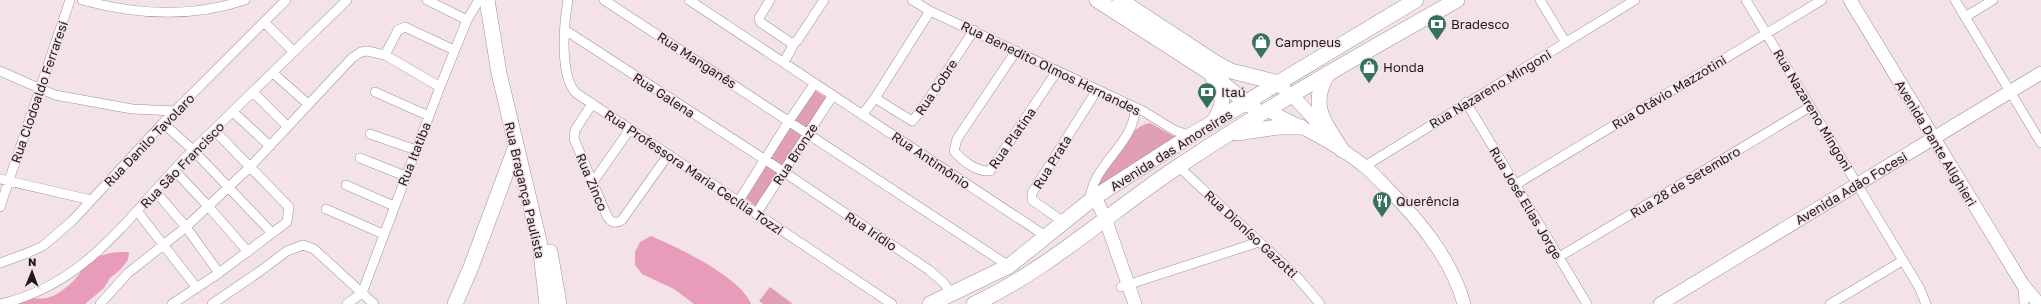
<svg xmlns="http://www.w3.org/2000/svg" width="2041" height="304" font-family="'Golos Text',sans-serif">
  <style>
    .green { fill: #e09eb7 }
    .forest { fill: #e89cb9 }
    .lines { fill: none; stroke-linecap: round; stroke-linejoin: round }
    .street-casing { stroke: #a19197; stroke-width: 10 }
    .secondary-casing { stroke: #a19197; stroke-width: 14 }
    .primary-casing { stroke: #a19197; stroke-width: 16 }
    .street { stroke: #fff; stroke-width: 9 }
    .secondary { stroke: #fff; stroke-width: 13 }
    .primary { stroke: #fff; stroke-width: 15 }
    .labels { text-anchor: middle; stroke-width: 3; stroke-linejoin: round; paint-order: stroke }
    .poi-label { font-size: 13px; fill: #1f191b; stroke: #f3e3e8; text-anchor: start }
    .street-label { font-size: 13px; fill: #1f191b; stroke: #f3e3e8 }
  </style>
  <rect width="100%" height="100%" fill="#f3e3e8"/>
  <path class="green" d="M813 89 829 99 758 208 743 196Z
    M1150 123 1177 138 1103 190 1096 186C1108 167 1127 126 1150 123Z
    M770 287 793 304H763L759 301Z"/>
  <path class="forest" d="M651 236C677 247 741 277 751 304H694L674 289 642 274 635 265V252L640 242Z
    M129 252 128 260 120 270 110 278 104 288 85 304H8C11 302 15 300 19 299 31 297 44 301 55 295 90 276 78 251 129 252Z"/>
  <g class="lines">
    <g class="street-casing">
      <path id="street" d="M82 0C136 15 191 18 245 0
        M427 0 467 20
        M568 0C564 23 559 75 576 93L892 304
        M604 0 1009 266
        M689 0 1047 237
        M770 0 759 18 760 22 791 43 797 41 824 0
        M912 0 930 11 1143 111 1174 130 1190 136
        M1540 0 1566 43
        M1746 0 1919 287 1926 304
        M1955 0 2041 143
        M1965 17 1993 0
        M264 22 294 52
        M565 30 784 172 929 270 944 283 952 295
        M1016 51 957 139 954 151C962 161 977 172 990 171L1057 71
        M385 55 440 87
        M784 62 795 42
        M0 71 55 95 132 109 175 111
        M273 73 308 104
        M253 92 287 126
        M375 92 429 116
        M875 98 912 121 920 112 974 30
        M1466 102 1587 304
        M592 104 575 130 574 139 607 216C611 223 616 224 622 220L668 155
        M233 112 270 146
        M863 114 875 98 930 11
        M163 123 193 150 272 233
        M370 134 416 150
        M360 158 405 176
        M1178 166 1298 278 1320 304
        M1365 166 1635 0
        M174 170 208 206 248 252
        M0 179 91 200
        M593 182 630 129
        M346 185 394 206
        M1515 185 1822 0
        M156 192 186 227 219 273
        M1090 201C1091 165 1135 144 1135 108
        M738 202 789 121 815 83
        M0 207 70 0
        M326 209 383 234
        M137 211 197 288
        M756 214 833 95
        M1065 223 1032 200V193L1097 90
        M1559 257 1810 107
        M0 263 25 254 43 246 72 221 163 123 286 0
        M2023 285 2024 304
        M1121 287 1259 242
        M0 304C90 284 132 210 193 150 244 100 296 50 347 0
        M100 304 128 273 186 227 250 167 352 58 361 52 367 51 385 55 398 30 405 27 454 50
        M172 304 219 273 287 222 289 207 215 131
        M212 304 259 272 287 251 303 245 314 249 374 304
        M347 304 362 293 440 87 467 20 479 0
        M1830 304 1902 261"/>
    </g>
    <g class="secondary-casing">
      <path id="secondary" d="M1850 0 2023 285 2039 304
        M1291 94 1327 133
        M1267 110C1300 127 1335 142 1364 166 1372 172 1379 180 1386 187 1419 220 1451 258 1464 304
        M1095 197 1105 218 1135 304
        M1660 304 2041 73"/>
    </g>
    <g class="primary-casing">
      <path id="primary" d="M487 0 499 73 540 245 547 304
        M1097 0 1209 72 1249 105 1254 107
        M1120 0 1216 63 1231 71 1279 83 1283 87
        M1328 74C1308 105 1325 124 1342 150
        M1213 122C1225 107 1225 93 1213 78
        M1237 133 1278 127H1301
        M550 252 559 304
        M455 304 471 267 516 146
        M930 304 1009 266 1095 197 1190 136 1416 0
        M974 304C1049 269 1111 211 1179 166 1269 106 1363 53 1457 0"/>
    </g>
    <use href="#street" class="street"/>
    <use href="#secondary" class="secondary"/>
    <use href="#primary" class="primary"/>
  </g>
  <defs>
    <g id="bank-pin" transform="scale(1)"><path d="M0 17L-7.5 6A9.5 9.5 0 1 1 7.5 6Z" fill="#34725d" stroke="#f3e3e8"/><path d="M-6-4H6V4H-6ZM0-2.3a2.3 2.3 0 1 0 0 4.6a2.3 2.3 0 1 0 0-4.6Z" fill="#fff"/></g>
    <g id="shop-pin" transform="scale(1)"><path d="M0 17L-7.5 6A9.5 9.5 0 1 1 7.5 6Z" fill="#34725d" stroke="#f3e3e8"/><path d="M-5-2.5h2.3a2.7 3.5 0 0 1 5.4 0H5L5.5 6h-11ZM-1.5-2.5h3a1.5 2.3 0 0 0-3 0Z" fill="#fff"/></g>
    <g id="restaurant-pin" transform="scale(1)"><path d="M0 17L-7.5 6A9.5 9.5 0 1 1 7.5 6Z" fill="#34725d" stroke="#f3e3e8"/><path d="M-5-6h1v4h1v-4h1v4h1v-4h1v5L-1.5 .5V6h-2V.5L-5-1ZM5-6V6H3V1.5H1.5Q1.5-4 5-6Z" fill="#fff"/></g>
  </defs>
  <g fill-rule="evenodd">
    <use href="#bank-pin" x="1437" y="24"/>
    <use href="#shop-pin" x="1261" y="42"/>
    <use href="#shop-pin" x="1369" y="67"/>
    <use href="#bank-pin" x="1207" y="92"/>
    <use href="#restaurant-pin" x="1382" y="201"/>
  </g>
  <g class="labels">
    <g class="poi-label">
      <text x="1451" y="29">Bradesco</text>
      <text x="1275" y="47">Campneus</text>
      <text x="1383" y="72">Honda</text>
      <text x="1221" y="97">Itaú</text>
      <text x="1396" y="206">Querência</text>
    </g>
    <g class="street-label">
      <text transform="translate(697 60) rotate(33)" y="5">Rua Manganês</text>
      <text transform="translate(1051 68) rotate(26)" y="5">Rua Benedito Olmos Hernandes</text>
      <text transform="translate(936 87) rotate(-56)" y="5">Rua Cobre</text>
      <text transform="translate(1490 89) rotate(-31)" y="5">Rua Nazareno Mingoni</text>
      <text transform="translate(39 92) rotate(-71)" y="5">Rua Clodoaldo Ferraresi</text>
      <text transform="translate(1669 92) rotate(-31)" y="5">Rua Otávio Mazzotini</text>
      <text transform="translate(664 95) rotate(33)" y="5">Rua Galena</text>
      <text transform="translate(1813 110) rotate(59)" y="5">Rua Nazareno Mingoni</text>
      <text transform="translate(1012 138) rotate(-55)" y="5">Rua Platina</text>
      <text transform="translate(149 140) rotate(-46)" y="5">Rua Danilo Tavolaro</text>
      <text transform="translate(1936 143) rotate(59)" y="5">Avenida Dante Alighieri</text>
      <text transform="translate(1171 150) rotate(-32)" y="5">Avenida das Amoreiras</text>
      <text transform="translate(414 154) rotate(-68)" y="5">Rua Itatiba</text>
      <text transform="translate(795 154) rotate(-57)" y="5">Rua Bronze</text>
      <text transform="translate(931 160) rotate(34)" y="5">Rua Antimônio</text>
      <text transform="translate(1052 162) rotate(-58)" y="5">Rua Prata</text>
      <text transform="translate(182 165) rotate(-46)" y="5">Rua São Francisco</text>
      <text transform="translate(694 172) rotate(34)" y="5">Rua Professora Maria Cecília Tozzi</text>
      <text transform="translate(592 182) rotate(67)" y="5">Rua Zinco</text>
      <text transform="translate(1685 182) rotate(-31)" y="5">Rua 28 de Setembro</text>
      <text transform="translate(1851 188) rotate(-31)" y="5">Avenida Adão Focesi</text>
      <text transform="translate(525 190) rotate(77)" y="5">Rua Bragança Paulista</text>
      <text transform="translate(1526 203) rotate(59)" y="5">Rua José Elias Jorge</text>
      <text transform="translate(871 231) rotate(34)" y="5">Rua Irídio</text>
      <text transform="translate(1251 234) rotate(43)" y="5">Rua Dioníso Gazotti</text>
    </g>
  </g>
  <g transform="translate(32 272) rotate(1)" stroke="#f3e3e8" stroke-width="3" paint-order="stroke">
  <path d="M0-3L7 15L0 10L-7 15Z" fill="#1f191b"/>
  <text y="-6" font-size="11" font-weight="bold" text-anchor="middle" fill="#1f191b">N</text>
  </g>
</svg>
